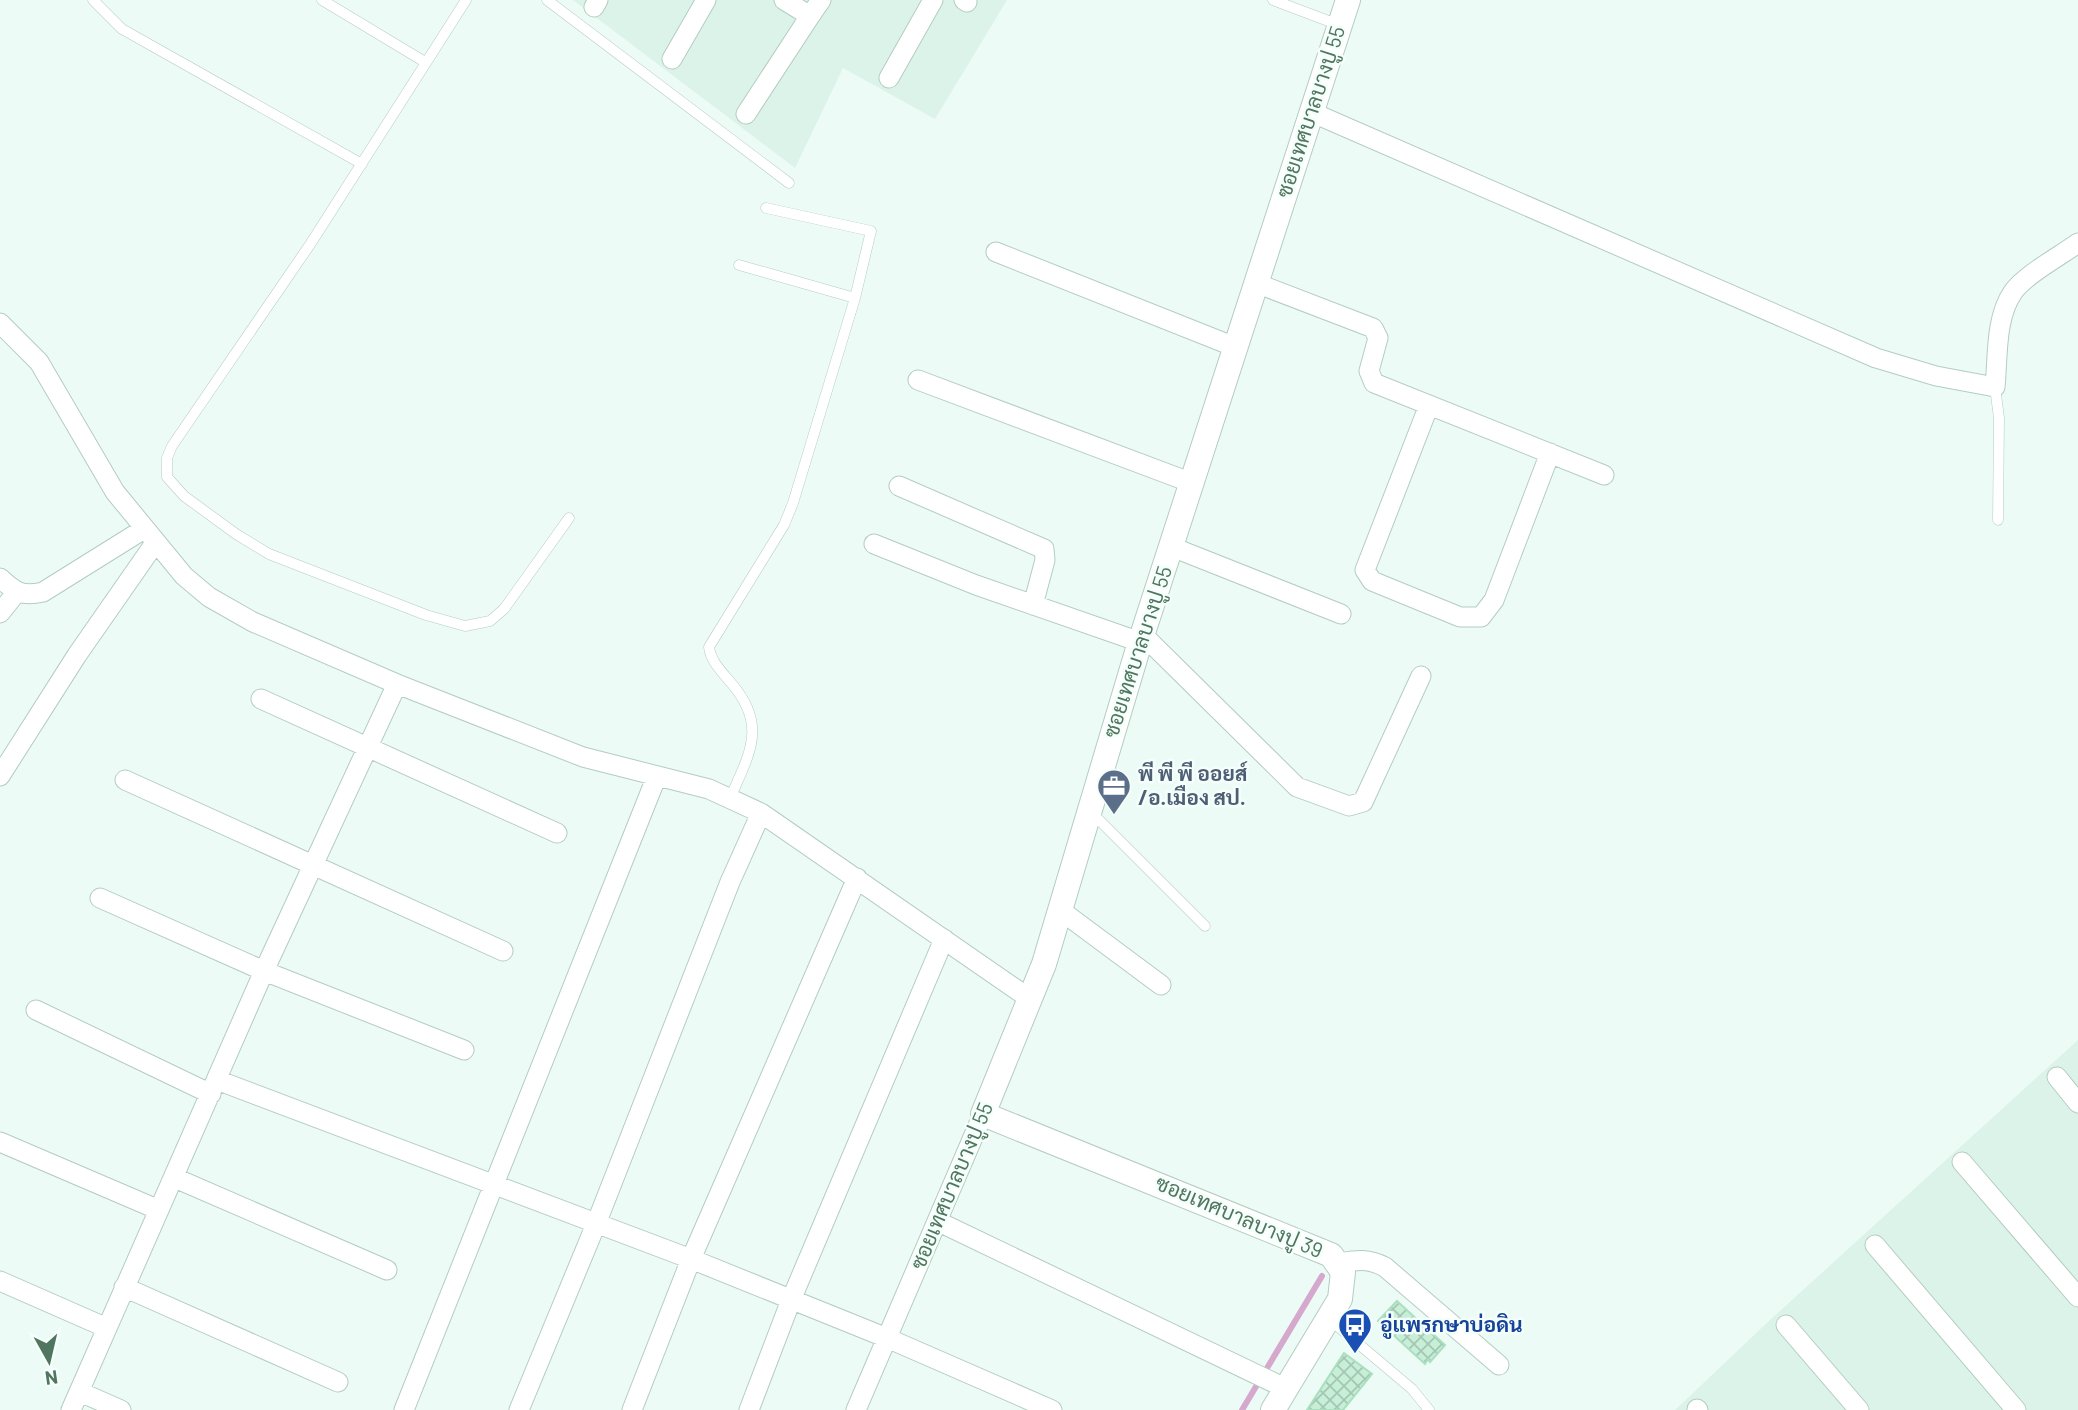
<svg xmlns="http://www.w3.org/2000/svg" width="2078" height="1410" font-family="Barlow,Sarabun,sans-serif">
  <style>
    .residential { fill: #dcf3e9 }
    .lines { fill: none; stroke-linecap: round; stroke-linejoin: round }
    .stream { stroke: #d5a9cd; stroke-width: 6 }
    .building { fill: url(#building-cross-hatch); stroke: #a9e0bf; stroke-width: 2 }
    .service-casing { stroke: #b3cdbf; stroke-width: 11 }
    .minor-casing { stroke: #b3cdbf; stroke-width: 21 }
    .tertiary-casing { stroke: #b3cdbf; stroke-width: 26 }
    .service { stroke: #fff; stroke-width: 10 }
    .minor { stroke: #fff; stroke-width: 19 }
    .tertiary { stroke: #fff; stroke-width: 24 }
    .labels { text-anchor: middle; stroke-width: 5; stroke-linejoin: round; paint-order: stroke }
    .street-label { font-size: 21px; fill: #51765f; stroke: #f4fefa }
    .service-label { font-size: 21px; font-weight: bold; fill: #4e5e75; stroke: #f4fefa; text-anchor: start }
    .transit-label { font-size: 21px; font-weight: bold; fill: #164399; stroke: #f4fefa; text-anchor: start }
  </style>
  <defs>
    <pattern id="building-cross-hatch" width="8" height="8" patternUnits="userSpaceOnUse" patternTransform="scale(1.75)"><rect width="8" height="8" fill="#c7efd8"/><path d="M0 0l8 8M0 8l8-8" fill="none" stroke="#a4c6b2"/></pattern>
  </defs>
  <rect width="100%" height="100%" fill="#edfbf6"/>
  <path class="residential" d="M573 0H1007L935 119 843 68 795 168Z
    M2078 1040V1410H1675L1771 1319Z"/>
  <g class="lines">
    <path class="stream" d="M1242 1410 1322 1276"/>
  </g>
  <path class="building" d="M1397 1301 1445 1345 1430 1362 1428 1359 1425 1364 1378 1321Z
    M1344 1353 1372 1374 1343 1410H1307Z"/>
  <g class="lines">
    <g class="service-casing">
      <path id="service" d="M93 0 122 29 362 164
        M322 0 425 62
        M466 0 311 243 172 446 167 458V477L184 496 236 534 269 554 426 615 465 626 490 621 504 609 569 518
        M547 0 789 183
        M1273 0 1339 25
        M739 265 855 298
        M1995 387 1999 418 1998 520
        M731 796C750 753 767 725 732 684 722 672 711 662 709 647L784 525 793 503 855 298 871 231 766 208
        M1091 812 1205 926
        M1329 1319 1412 1389 1429 1410"/>
    </g>
    <g class="minor-casing">
      <path id="minor" d="M784 0 810 16 821 0
        M964 0 967 2
        M594 7 598 0
        M672 59 706 0
        M889 78 933 0
        M1311 112 1876 358 1936 376 1995 387C1998 357 1995 318 2013 292 2025 275 2060 256 2078 243
        M746 114 810 16
        M996 252 1235 347
        M1256 283 1373 328 1378 338 1369 371 1374 383 1604 475
        M0 323 39 362 115 492 184 576 209 597 253 622 397 684 583 757 709 789 761 813 1030 999
        M918 380 1192 483
        M1429 405 1365 570 1372 581 1460 617H1481L1494 600 1550 453
        M899 486 1044 549 1045 560 1033 605
        M874 544 976 585 1140 642
        M1172 547 1341 614
        M0 578C15 592 22 597 43 592L144 529
        M0 613 16 593
        M1143 635 1297 787 1349 806 1363 802 1421 676
        M261 699 557 833
        M0 776 77 655 155 543
        M125 780 503 951
        M100 898 264 971 464 1050
        M1060 910 1161 985
        M36 1010 211 1094
        M2057 1077 2078 1103
        M217 1080 691 1259 887 1338 1052 1410
        M0 1142 159 1210
        M1962 1162 2078 1297
        M175 1178 387 1270
        M937 1221 1287 1389
        M1875 1245 2016 1410
        M1338 1263C1357 1260 1368 1258 1385 1267L1499 1365
        M0 1281 107 1328
        M124 1287 338 1382
        M1786 1325 1859 1410
        M80 1392 121 1410
        M1697 1409 1698 1410
        M71 1410 264 971 397 684
        M404 1410 656 778
        M519 1410 596 1224 730 882 761 813
        M632 1410 691 1259 857 878
        M749 1410 791 1300 944 939
        M856 1410 983 1114"/>
    </g>
    <g class="tertiary-casing">
      <path id="tertiary" d="M1273 1410 1340 1299 1343 1272 1331 1255 983 1114 1044 964 1140 642 1348 0"/>
    </g>
    <use href="#service" class="service"/>
    <use href="#minor" class="minor"/>
    <use href="#tertiary" class="tertiary"/>
  </g>
  <defs>
    <g id="office-pin" transform="scale(1.75)"><path d="M0 17L-7.5 6A9.5 9.5 0 1 1 7.5 6Z" fill="#5c6f8a" stroke="#f4fefa"/><path d="M-6-3h4V-5.5h4V-3h4V5H-6ZM-1-4.5V-3h2v-1.5ZM-6 0V1H6V0Z" fill="#fff"/></g>
    <g id="bus-pin" transform="scale(1.75)"><path d="M0 17L-7.5 6A9.5 9.5 0 1 1 7.5 6Z" fill="#1a4fb4" stroke="#f4fefa"/><path d="M-5-6H5V4H4V6H2V4H-2V6H-4V4H-5ZM-3.5-4V0h7V-4ZM-3.5 1.2v1.5H-2V1.2ZM2 1.2v1.5H3.5V1.2Z" fill="#fff"/></g>
  </defs>
  <g fill-rule="evenodd">
    <use href="#office-pin" x="1114" y="786"/>
    <use href="#bus-pin" x="1355" y="1325"/>
  </g>
  <g class="labels">
    <g class="street-label">
      <text transform="translate(1311 112) rotate(-72)" y="7">ซอยเทศบาลบางปู 55</text>
      <text transform="translate(1138 652) rotate(-72)" y="7">ซอยเทศบาลบางปู 55</text>
      <text transform="translate(952 1186) rotate(-67)" y="7">ซอยเทศบาลบางปู 55</text>
      <text transform="translate(1239 1217) rotate(23)" y="7">ซอยเทศบาลบางปู 39</text>
    </g>
    <g class="service-label">
      <text x="1138" y="781">พี พี พี ออยส์<tspan x="1138" dy="24">/อ.เมือง สป.</tspan></text>
    </g>
    <g class="transit-label">
      <text x="1380" y="1332">อู่แพรกษาบ่อดิน</text>
    </g>
  </g>
  <g transform="translate(49 1361) rotate(172)" stroke="#f4fefa" stroke-width="5" paint-order="stroke">
  <path d="M0-5L12 26L0 18L-12 26Z" fill="#51765f"/>
  <text y="-10" font-size="19" font-weight="bold" text-anchor="middle" fill="#51765f">N</text>
  </g>
</svg>
